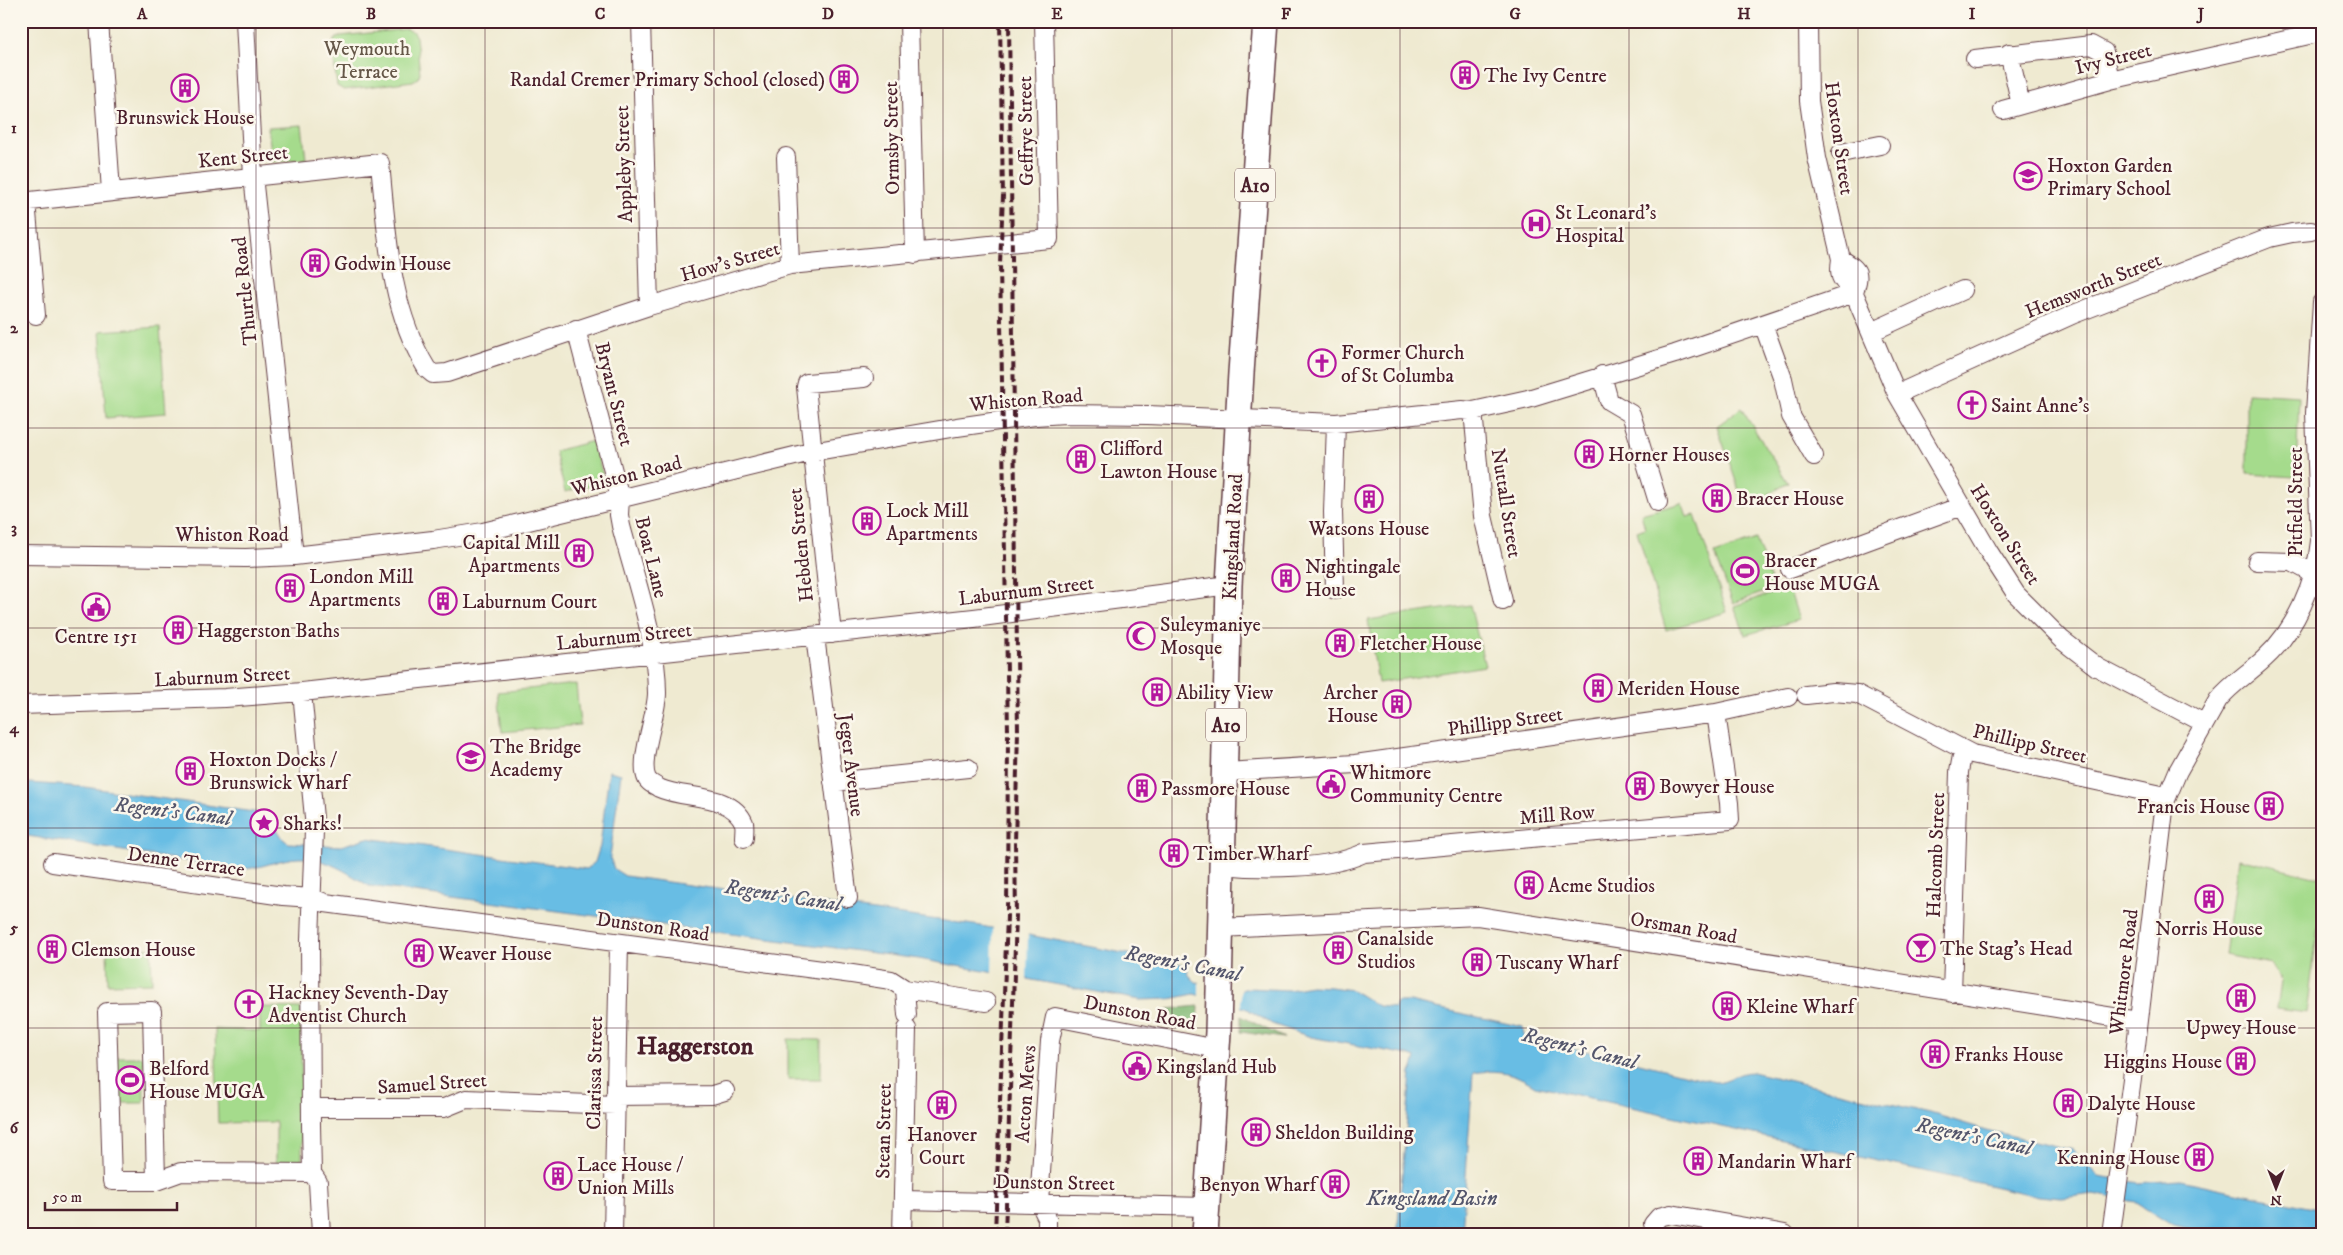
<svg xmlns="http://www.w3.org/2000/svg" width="2343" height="1255" font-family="'IM FELL DW Pica',serif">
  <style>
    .green { fill: #a5db8c; stroke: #787d5c }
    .forest { fill: #84bb78; stroke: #676d52 }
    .water { fill: #68bde4; stroke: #596e88 }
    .pier { fill: #efead1 }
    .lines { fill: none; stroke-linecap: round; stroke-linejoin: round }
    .minor-casing { stroke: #633d44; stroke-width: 20 }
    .highway-casing { stroke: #633d44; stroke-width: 28 }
    .minor { stroke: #fff; stroke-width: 18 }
    .highway { stroke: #fff; stroke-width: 25 }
    .rail { stroke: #4a1f2b; stroke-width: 4; stroke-dasharray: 8 4; stroke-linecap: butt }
    .grid { fill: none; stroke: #4a1f2b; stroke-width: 1; stroke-opacity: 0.55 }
    .labels { text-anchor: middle; stroke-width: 5; stroke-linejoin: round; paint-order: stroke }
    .shield { fill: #fbf7ec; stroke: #7f6065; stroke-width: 1 }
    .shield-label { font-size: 19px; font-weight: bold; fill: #4a1f2b }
    .park-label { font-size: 20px; fill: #655748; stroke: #fbf7ec }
    .street-label { font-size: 20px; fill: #4a1f2b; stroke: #fbf7ec }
    .poi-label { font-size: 20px; fill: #4a1f2b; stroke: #fbf7ec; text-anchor: start }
    .water-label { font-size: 21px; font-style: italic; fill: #54566c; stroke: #fbf7ec }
    .district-label { font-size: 25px; font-weight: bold; fill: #4a1f2b; stroke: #fbf7ec }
    .neatline { fill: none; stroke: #4a1f2b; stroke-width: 2 }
    .grid-label { font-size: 16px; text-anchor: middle; font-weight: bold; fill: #4a1f2b }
  </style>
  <rect width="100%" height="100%" fill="#fbf7ec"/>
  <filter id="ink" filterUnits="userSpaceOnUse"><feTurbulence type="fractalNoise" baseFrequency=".02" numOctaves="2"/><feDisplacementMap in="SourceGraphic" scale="10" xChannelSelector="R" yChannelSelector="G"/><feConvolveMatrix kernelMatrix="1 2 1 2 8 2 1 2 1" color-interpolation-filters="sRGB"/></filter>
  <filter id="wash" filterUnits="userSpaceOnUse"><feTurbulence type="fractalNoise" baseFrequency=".0096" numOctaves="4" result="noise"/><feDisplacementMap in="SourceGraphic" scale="20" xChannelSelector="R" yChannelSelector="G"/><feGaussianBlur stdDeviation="1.12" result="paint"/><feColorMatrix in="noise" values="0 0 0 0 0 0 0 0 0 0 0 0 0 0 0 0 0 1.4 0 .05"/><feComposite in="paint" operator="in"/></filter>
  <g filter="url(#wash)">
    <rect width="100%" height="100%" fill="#efead1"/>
    <path class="green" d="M407 29 413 32 416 37 420 73 418 78 413 81 344 90 337 86 332 45 335 39 341 36Z
      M302 125 306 159 272 162 268 127Z
      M160 327 166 413 106 418 100 331Z
      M2247 393 2299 396 2296 477 2247 474Z
      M1741 408 1788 483 1745 508 1717 426Z
      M593 441 603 476 597 477V484L565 492 555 451Z
      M1682 503 1687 517 1695 515 1727 612 1666 630 1637 531 1645 528 1641 514Z
      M1756 539 1774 589 1733 603 1715 554Z
      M1789 588 1799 620 1745 635 1734 606Z
      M1470 605 1485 666 1378 683 1368 620Z
      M576 684 580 725 502 732 498 692Z
      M2238 858 2322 878V895L2307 1013 2277 1009 2281 981 2271 964 2225 955Z
      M151 948 152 983 108 984 107 949Z
      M260 1007 301 1008 302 1161 276 1162V1122L218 1123 215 1029 260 1031Z
      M788 1039 821 1040V1079H788Z
      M116 1057H143L144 1103H117Z"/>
    <path class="forest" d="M1199 1006 1198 1023 1177 1021 1167 1009Z
      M1241 1016 1284 1038 1241 1032Z"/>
    <path class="water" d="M609 771 621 774 610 857 614 869 625 876 981 926 1186 965 1189 975 1196 982 1240 990 1248 988 1289 990 1311 986 1331 987 1352 990 1378 1006 1394 1008 1397 1002H1410L1523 1027 1524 1038 1627 1060 1715 1082C1728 1082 1738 1072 1752 1072L1930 1113 1986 1130 2073 1150 2099 1176 2139 1183 2180 1180 2322 1210V1234H2211L2170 1224 2135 1202 2093 1194 2062 1198 2038 1196 1535 1086C1513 1072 1499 1069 1473 1073L1462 1234H1397L1411 1073 1416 1058 1408 1055 1311 1037 1272 1024 1245 1008 1194 994 1170 999 1140 1000 919 959 369 886C348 873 325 857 299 858 279 858 261 870 238 869L21 835V798L29 783 85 787 267 814 284 840 289 843 341 846 367 838 587 869 595 862 600 846Z"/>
    <path class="pier" d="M993 926 1028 932 1027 980 992 974Z
      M1199 980 1241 987V1010L1199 998Z"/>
  </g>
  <g filter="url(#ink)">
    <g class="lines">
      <g class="minor-casing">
        <path id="minor" d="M99 21 111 191
          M245 21 253 176 294 556
          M641 21 649 306
          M909 21 915 254
          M1808 21 1809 101 1813 129 1817 158 1841 259C1838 278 1841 279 1854 293L1897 394 1989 552 2016 594 2062 640 2097 667 2204 723
          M2009 53 2021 105
          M1975 59 2091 45 2104 52 2110 80
          M2003 110 2110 80 2322 32
          M1841 153 1880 145
          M786 157 790 265
          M26 201 36 315
          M21 202 380 163C387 234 389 307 427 369L433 374 447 373 649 306 790 265 1049 239 1044 21
          M1841 259C1860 271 1860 272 1854 293
          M1763 324 1783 379 1791 416 1814 456
          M576 329 620 498 619 515 621 526C635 579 657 639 657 693 657 715 638 761 647 779 650 784 655 785 659 788 684 800 731 792 744 823 745 827 744 834 744 838
          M1871 332 1963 290
          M1602 375 1609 401 1631 414 1658 502
          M1897 394 2074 314 2269 238 2292 233 2311 231
          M1473 411 1483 516 1503 601
          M21 555 246 558 294 556 433 540 483 532 811 452 957 427 1034 416 1065 414 1148 415 1336 423 1462 410 1473 411 1528 399 1675 354 1854 293
          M2257 561 2292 562 2314 574
          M1790 569 1962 506
          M1335 590 1333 512 1336 423
          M832 634 806 387 807 383 864 378
          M815 636 848 898
          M302 692 314 818
          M1806 695 1833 692 1857 694 1972 754 2166 796
          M21 705 225 698 302 692 974 618 1229 585
          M1226 772 1355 764 1716 713 1788 697
          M833 782 968 768
          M314 830 310 940 311 1125 312 1173 318 1182 321 1234
          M53 863 283 896 312 898 325 903 852 974 891 980 905 989 986 1002
          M1222 865C1262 869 1328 870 1364 853L1730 820 1729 803 1716 713
          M1220 928 1478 916 2138 1021
          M905 989 907 1015
          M1952 993 1959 772 1963 750
          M615 1096 712 1095 725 1091
          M311 1108H444L466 1099 615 1105
          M156 1181 152 1011 107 1012 112 1181H156L181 1172 312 1173
          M903 1200 1207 1207
          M1653 1224 1659 1217 1671 1214 1785 1234
          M613 1234 619 943
          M902 1234 907 1029
          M1047 1234V1218L1039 1202 1050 1041 1055 1017 1217 1049
          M2111 1234 2132 1079 2165 802 2178 771 2218 700C2231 684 2249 673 2264 659 2295 631 2316 583 2320 541L2315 413 2322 302"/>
      </g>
      <g class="highway-casing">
        <path id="highway" d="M1205 1234 1218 1032 1229 585 1241 373 1266 21"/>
      </g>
      <use href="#minor" class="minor"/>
      <use href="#highway" class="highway"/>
      <path class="rail" d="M995 1234 1007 916 1008 732 1000 264 1003 196 1000 21
        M1005 1234 1016 916 1015 842 1018 732 1009 21"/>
    </g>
  </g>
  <path class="grid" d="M256 21V1234M485 21V1234M714 21V1234M943 21V1234M1172 21V1234M1400 21V1234M1629 21V1234M1858 21V1234M2087 21V1234M21 228H2322M21 428H2322M21 628H2322M21 828H2322M21 1028H2322"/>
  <defs>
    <g id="building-ring" transform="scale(1.4375)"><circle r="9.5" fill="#fbf7ec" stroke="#b5179e" stroke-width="1.5"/><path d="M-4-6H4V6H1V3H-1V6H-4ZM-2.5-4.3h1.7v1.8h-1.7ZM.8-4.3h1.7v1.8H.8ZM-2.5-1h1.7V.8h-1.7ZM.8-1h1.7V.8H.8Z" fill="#b5179e"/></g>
    <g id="school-ring" transform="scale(1.4375)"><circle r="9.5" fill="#fbf7ec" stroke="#b5179e" stroke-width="1.5"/><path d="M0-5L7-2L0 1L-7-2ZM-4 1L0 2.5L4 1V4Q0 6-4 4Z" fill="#b5179e"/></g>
    <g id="hospital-ring" transform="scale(1.4375)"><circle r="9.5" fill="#fbf7ec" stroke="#b5179e" stroke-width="1.5"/><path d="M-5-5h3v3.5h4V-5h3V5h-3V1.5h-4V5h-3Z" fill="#b5179e"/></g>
    <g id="church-ring" transform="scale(1.4375)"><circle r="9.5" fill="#fbf7ec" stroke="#b5179e" stroke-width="1.5"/><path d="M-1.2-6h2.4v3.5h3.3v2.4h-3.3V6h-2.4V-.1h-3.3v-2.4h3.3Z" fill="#b5179e"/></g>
    <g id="stadium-ring" transform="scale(1.4375)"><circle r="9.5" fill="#fbf7ec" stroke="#b5179e" stroke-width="1.5"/><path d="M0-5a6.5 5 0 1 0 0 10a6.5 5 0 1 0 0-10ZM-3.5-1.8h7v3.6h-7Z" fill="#b5179e"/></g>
    <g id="civic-ring" transform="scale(1.4375)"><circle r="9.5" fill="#fbf7ec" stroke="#b5179e" stroke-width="1.5"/><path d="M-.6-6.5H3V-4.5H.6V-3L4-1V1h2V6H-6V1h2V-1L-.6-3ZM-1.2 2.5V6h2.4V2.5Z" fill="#b5179e"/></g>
    <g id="mosque-ring" transform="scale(1.4375)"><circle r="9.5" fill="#fbf7ec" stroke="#b5179e" stroke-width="1.5"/><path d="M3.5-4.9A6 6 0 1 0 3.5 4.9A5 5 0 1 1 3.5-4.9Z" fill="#b5179e"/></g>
    <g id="sight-ring" transform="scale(1.4375)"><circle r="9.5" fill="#fbf7ec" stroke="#b5179e" stroke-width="1.5"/><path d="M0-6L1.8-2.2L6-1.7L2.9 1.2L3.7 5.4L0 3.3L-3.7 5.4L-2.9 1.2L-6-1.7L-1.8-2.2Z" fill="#b5179e"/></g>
    <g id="bar-ring" transform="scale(1.4375)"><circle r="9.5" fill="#fbf7ec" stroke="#b5179e" stroke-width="1.5"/><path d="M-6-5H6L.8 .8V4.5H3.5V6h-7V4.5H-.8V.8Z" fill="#b5179e"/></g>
  </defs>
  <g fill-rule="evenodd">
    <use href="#building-ring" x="1465" y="75"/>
    <use href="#building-ring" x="844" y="79"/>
    <use href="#building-ring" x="185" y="88"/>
    <use href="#school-ring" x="2028" y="176"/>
    <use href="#hospital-ring" x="1536" y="224"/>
    <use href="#building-ring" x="315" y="263"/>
    <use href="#church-ring" x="1322" y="363"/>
    <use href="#church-ring" x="1972" y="405"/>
    <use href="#building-ring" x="1589" y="454"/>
    <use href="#building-ring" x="1081" y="459"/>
    <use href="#building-ring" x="1717" y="498"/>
    <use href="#building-ring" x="1369" y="499"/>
    <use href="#building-ring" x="867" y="521"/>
    <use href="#building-ring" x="579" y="553"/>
    <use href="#stadium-ring" x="1745" y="571"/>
    <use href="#building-ring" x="1286" y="578"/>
    <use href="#building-ring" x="290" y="588"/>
    <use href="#building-ring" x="443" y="601"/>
    <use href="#civic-ring" x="96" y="607"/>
    <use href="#building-ring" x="178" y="630"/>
    <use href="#mosque-ring" x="1141" y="636"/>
    <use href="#building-ring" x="1340" y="643"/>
    <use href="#building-ring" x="1598" y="688"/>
    <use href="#building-ring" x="1157" y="692"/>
    <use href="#building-ring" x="1397" y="704"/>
    <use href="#school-ring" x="471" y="757"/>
    <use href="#building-ring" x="190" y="771"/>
    <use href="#civic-ring" x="1331" y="784"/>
    <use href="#building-ring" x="1640" y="786"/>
    <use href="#building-ring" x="1142" y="788"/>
    <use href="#building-ring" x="2269" y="806"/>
    <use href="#sight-ring" x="264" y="823"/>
    <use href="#building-ring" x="1174" y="853"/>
    <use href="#building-ring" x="1529" y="885"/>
    <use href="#building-ring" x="2209" y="899"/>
    <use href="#bar-ring" x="1921" y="948"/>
    <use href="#building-ring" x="52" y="949"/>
    <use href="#building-ring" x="1338" y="950"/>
    <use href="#building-ring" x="419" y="953"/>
    <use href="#building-ring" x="1477" y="962"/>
    <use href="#building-ring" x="2241" y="998"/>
    <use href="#church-ring" x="249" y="1004"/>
    <use href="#building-ring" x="1727" y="1006"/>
    <use href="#building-ring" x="1935" y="1054"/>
    <use href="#building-ring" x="2241" y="1061"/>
    <use href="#civic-ring" x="1137" y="1066"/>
    <use href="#stadium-ring" x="130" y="1080"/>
    <use href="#building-ring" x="2068" y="1103"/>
    <use href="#building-ring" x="942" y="1105"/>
    <use href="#building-ring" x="1256" y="1132"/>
    <use href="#building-ring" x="2199" y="1157"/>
    <use href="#building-ring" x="1698" y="1161"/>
    <use href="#building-ring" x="558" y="1176"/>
    <use href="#building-ring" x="1335" y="1184"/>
  </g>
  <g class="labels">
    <g class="shield">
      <rect x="1235" y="168.5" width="40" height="33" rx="4"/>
      <rect x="1206" y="708.5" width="40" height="33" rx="4"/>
    </g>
    <g class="shield-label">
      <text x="1255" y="192">A10</text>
      <text x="1226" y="732">A10</text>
    </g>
    <g class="park-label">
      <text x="367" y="55">Weymouth<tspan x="367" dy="23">Terrace</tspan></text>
    </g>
    <g class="street-label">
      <text transform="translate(2113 58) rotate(-14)" y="7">Ivy Street</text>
      <text transform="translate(1025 131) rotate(-91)" y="7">Geffrye Street</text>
      <text transform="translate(891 138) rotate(-91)" y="7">Ormsby Street</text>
      <text transform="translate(1840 138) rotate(82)" y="7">Hoxton Street</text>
      <text transform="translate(243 156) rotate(-6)" y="7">Kent Street</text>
      <text transform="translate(623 164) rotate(-92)" y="7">Appleby Street</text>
      <text transform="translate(730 261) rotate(-16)" y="7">How's Street</text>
      <text transform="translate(2093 285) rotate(-22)" y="7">Hemsworth Street</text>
      <text transform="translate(244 291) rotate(-96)" y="7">Thurtle Road</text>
      <text transform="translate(615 394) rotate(76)" y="7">Bryant Street</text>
      <text transform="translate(1026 399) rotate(-5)" y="7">Whiston Road</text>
      <text transform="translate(626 475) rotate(-14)" y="7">Whiston Road</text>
      <text transform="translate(2295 502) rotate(-90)" y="7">Pitfield Street</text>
      <text transform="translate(1507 503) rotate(81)" y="7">Nuttall Street</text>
      <text x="232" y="541">Whiston Road</text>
      <text transform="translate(2006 534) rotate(58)" y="7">Hoxton Street</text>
      <text transform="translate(1232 537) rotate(-87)" y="7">Kingsland Road</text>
      <text transform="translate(800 545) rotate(-96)" y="7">Hebden Street</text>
      <text transform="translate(652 557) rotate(76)" y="7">Boat Lane</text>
      <text transform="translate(1026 590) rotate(-7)" y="7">Laburnum Street</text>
      <text transform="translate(624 636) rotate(-6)" y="7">Laburnum Street</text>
      <text transform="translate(222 676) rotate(-3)" y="7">Laburnum Street</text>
      <text transform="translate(1505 721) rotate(-8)" y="7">Phillipp Street</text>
      <text transform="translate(2030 743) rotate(13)" y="7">Phillipp Street</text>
      <text transform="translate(852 765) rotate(83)" y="7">Jeger Avenue</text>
      <text transform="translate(1557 814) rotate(-5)" y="7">Mill Row</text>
      <text transform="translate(1935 855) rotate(-88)" y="7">Halcomb Street</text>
      <text transform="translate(186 861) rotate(8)" y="7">Denne Terrace</text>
      <text transform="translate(653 926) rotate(8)" y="7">Dunston Road</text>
      <text transform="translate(1684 927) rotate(10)" y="7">Orsman Road</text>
      <text transform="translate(2123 972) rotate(-83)" y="7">Whitmore Road</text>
      <text transform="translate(1140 1012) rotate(11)" y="7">Dunston Road</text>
      <text transform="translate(594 1073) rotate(-89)" y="7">Clarissa Street</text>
      <text transform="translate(432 1083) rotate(-4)" y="7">Samuel Street</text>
      <text transform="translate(1025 1094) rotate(-86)" y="7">Acton Mews</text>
      <text transform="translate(883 1131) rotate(-89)" y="7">Stean Street</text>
      <text transform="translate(1055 1182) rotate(1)" y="7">Dunston Street</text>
    </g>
    <g class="poi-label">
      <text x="1484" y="82">The Ivy Centre</text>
      <text x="825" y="86" text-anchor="end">Randal Cremer Primary School (closed)</text>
      <text x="185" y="124" text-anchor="middle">Brunswick House</text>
      <text x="2047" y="172">Hoxton Garden<tspan x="2047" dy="23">Primary School</tspan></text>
      <text x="1555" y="219">St Leonard's<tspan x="1555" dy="23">Hospital</tspan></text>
      <text x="334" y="270">Godwin House</text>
      <text x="1341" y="359">Former Church<tspan x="1341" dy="23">of St Columba</tspan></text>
      <text x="1991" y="412">Saint Anne's</text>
      <text x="1100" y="455">Clifford<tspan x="1100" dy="23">Lawton House</tspan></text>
      <text x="1608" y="461">Horner Houses</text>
      <text x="1736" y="505">Bracer House</text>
      <text x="886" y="517">Lock Mill<tspan x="886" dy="23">Apartments</tspan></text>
      <text x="1369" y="535" text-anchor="middle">Watsons House</text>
      <text x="560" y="549" text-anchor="end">Capital Mill<tspan x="560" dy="23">Apartments</tspan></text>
      <text x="1764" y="567">Bracer<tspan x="1764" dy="23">House MUGA</tspan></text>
      <text x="1305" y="573">Nightingale<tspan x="1305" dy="23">House</tspan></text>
      <text x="309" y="583">London Mill<tspan x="309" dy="23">Apartments</tspan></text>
      <text x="462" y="608">Laburnum Court</text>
      <text x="1160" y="631">Suleymaniye<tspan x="1160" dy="23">Mosque</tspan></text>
      <text x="197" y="637">Haggerston Baths</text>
      <text x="96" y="643" text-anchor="middle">Centre 151</text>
      <text x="1359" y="650">Fletcher House</text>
      <text x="1617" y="695">Meriden House</text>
      <text x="1176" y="699">Ability View</text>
      <text x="1378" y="699" text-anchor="end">Archer<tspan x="1378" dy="23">House</tspan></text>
      <text x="490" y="753">The Bridge<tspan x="490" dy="23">Academy</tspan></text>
      <text x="209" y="766">Hoxton Docks /<tspan x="209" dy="23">Brunswick Wharf</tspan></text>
      <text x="1350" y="779">Whitmore<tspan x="1350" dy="23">Community Centre</tspan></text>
      <text x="1659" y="793">Bowyer House</text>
      <text x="1161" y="795">Passmore House</text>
      <text x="2250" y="813" text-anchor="end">Francis House</text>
      <text x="283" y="830">Sharks!</text>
      <text x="1193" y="860">Timber Wharf</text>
      <text x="1548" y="892">Acme Studios</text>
      <text x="2209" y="935" text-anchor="middle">Norris House</text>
      <text x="1357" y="945">Canalside<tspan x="1357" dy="23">Studios</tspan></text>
      <text x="1940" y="955">The Stag's Head</text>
      <text x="71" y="956">Clemson House</text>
      <text x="438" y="960">Weaver House</text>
      <text x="1496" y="969">Tuscany Wharf</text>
      <text x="268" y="999">Hackney Seventh-Day<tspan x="268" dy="23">Adventist Church</tspan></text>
      <text x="1746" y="1013">Kleine Wharf</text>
      <text x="2241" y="1034" text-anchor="middle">Upwey House</text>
      <text x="1954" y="1061">Franks House</text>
      <text x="2222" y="1068" text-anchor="end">Higgins House</text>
      <text x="1156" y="1073">Kingsland Hub</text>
      <text x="149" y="1075">Belford<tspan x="149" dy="23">House MUGA</tspan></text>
      <text x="2087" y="1110">Dalyte House</text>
      <text x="1275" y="1139">Sheldon Building</text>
      <text x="942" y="1141" text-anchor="middle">Hanover<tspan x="942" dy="23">Court</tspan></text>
      <text x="2180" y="1164" text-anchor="end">Kenning House</text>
      <text x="1717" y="1168">Mandarin Wharf</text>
      <text x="577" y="1171">Lace House /<tspan x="577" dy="23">Union Mills</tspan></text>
      <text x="1316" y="1191" text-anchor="end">Benyon Wharf</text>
    </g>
    <g class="water-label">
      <text transform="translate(173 811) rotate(7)" y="7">Regent's Canal</text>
      <text transform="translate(783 895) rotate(9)" y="7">Regent's Canal</text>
      <text transform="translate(1183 963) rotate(11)" y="7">Regent's Canal</text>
      <text transform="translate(1580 1048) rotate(14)" y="7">Regent's Canal</text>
      <text transform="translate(1974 1136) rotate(12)" y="7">Regent's Canal</text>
      <text x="1432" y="1205">Kingsland Basin</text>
    </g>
    <g class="district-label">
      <text x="695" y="1054">Haggerston</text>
    </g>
  </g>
  <rect width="2343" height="1255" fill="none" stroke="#fbf7ec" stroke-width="55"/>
  <g transform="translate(2276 1188) rotate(180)" stroke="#fbf7ec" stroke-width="4" paint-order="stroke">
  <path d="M0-4L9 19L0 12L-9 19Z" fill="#4a1f2b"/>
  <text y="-8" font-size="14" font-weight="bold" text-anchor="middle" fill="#4a1f2b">N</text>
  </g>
  <path d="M45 1202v8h132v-8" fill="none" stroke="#4a1f2b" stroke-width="2.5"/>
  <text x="52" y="1202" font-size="15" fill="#4a1f2b" stroke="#fbf7ec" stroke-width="4" paint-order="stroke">50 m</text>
  <rect x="28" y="28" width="2288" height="1200" class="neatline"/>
  <g class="grid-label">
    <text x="142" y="19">A</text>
    <text x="371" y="19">B</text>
    <text x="600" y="19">C</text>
    <text x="828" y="19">D</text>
    <text x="1057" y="19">E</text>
    <text x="1286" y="19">F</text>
    <text x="1515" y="19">G</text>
    <text x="1744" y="19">H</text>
    <text x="1972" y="19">I</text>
    <text x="2201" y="19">J</text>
    <text x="14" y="133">1</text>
    <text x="14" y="333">2</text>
    <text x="14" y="533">3</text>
    <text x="14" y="733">4</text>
    <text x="14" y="933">5</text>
    <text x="14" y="1133">6</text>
  </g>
</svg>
